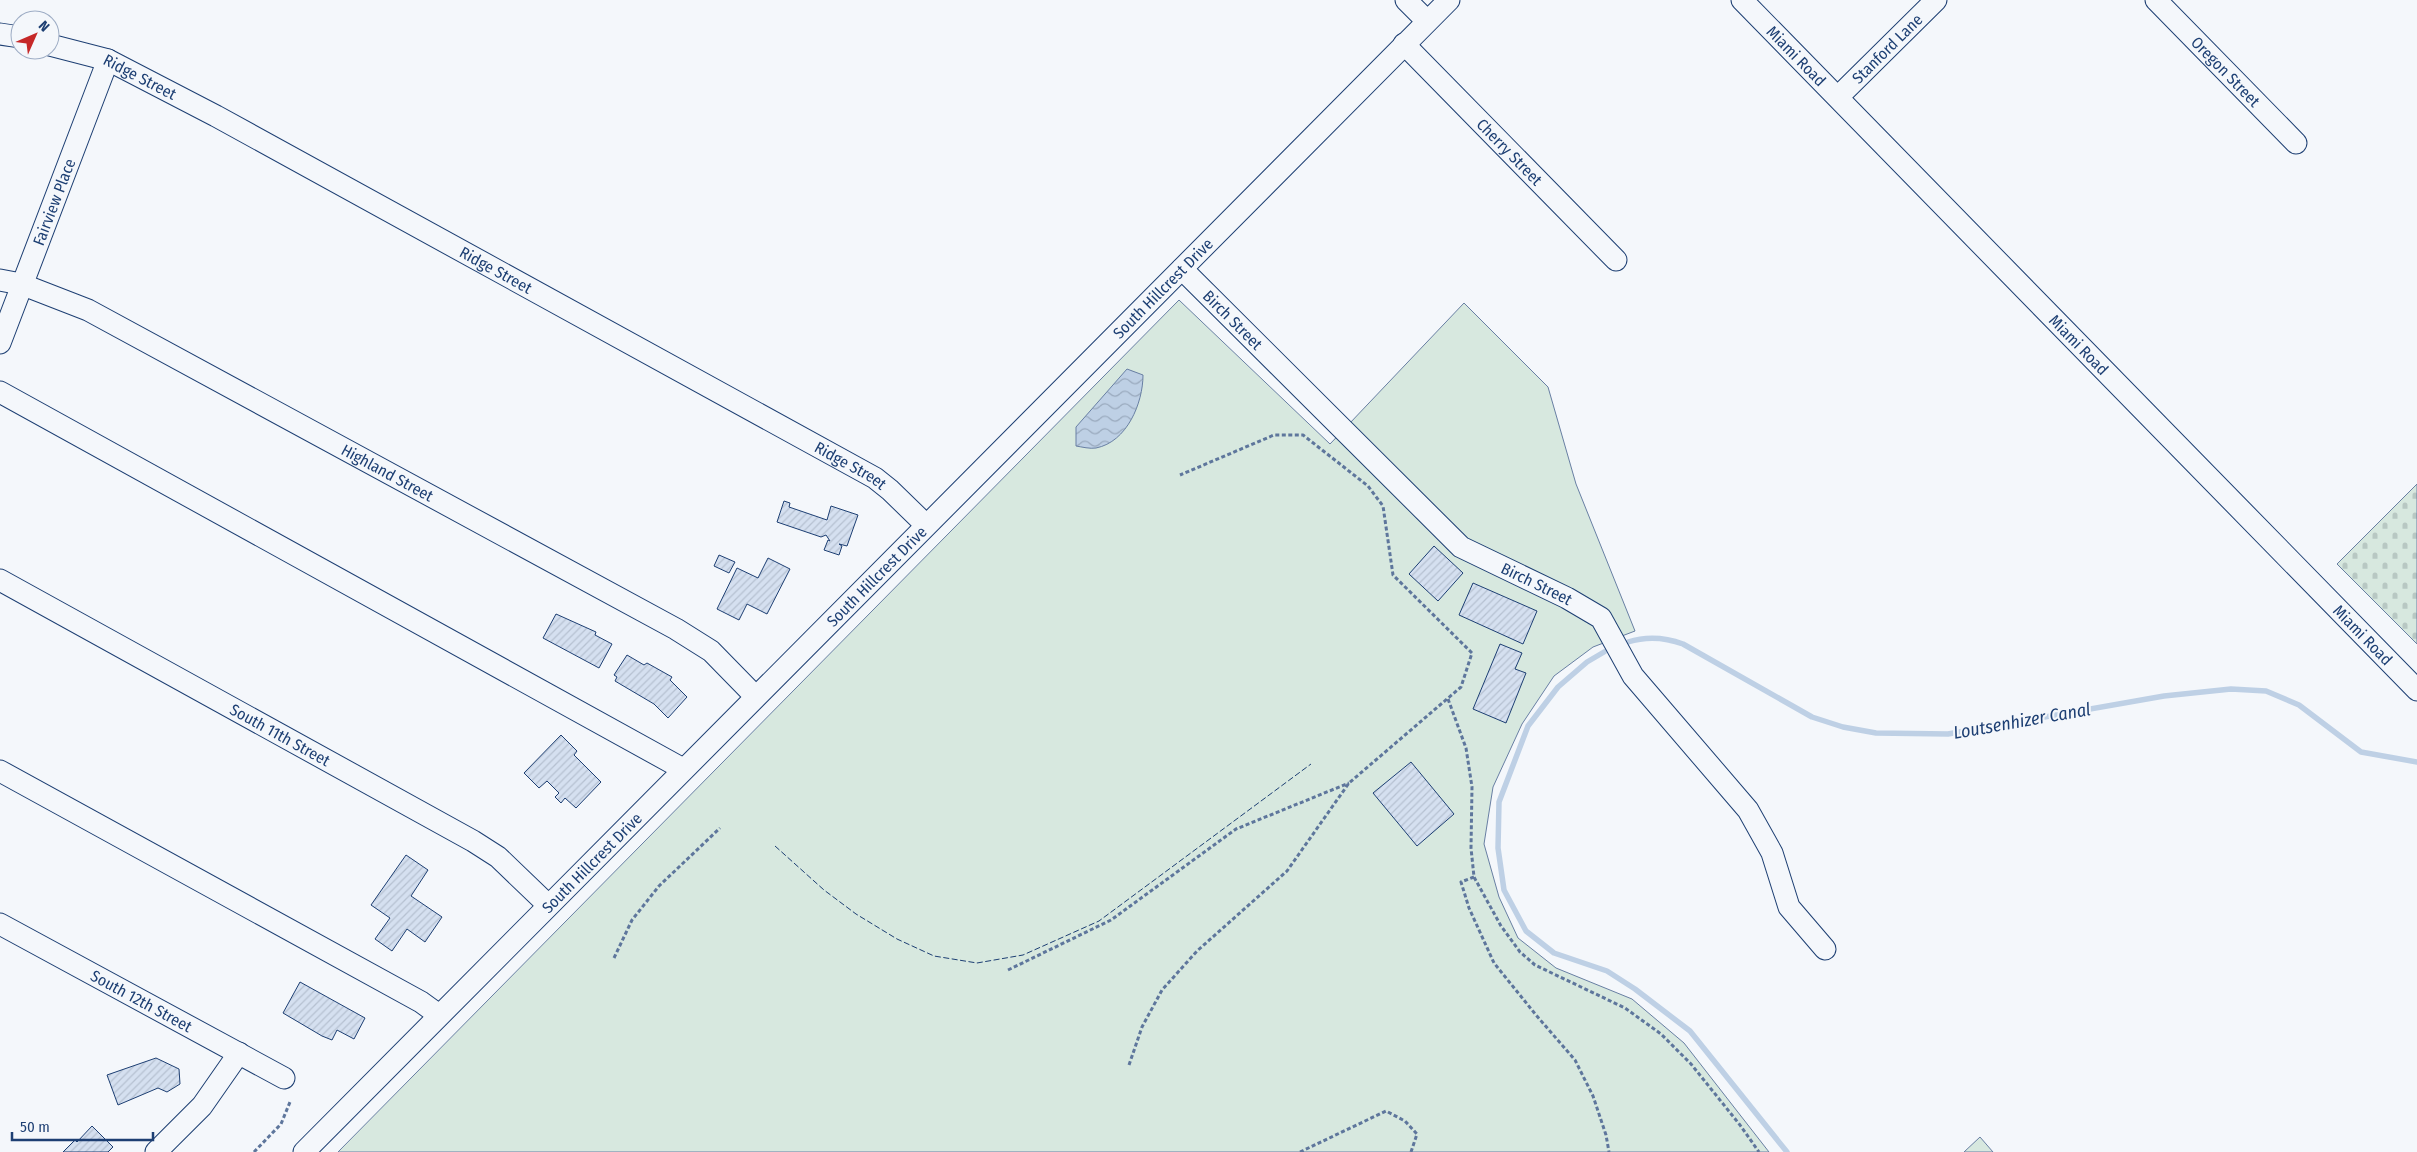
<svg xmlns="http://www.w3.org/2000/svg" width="2417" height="1152" font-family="'Fira Sans Condensed',sans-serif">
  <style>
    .green { fill: #d7e8df; stroke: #687fa3 }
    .cemetery { fill: url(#cemetery-stones); stroke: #687fa3 }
    .water { fill: url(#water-waves); stroke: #687fa3 }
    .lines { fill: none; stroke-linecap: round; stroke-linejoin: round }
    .stream { stroke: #bed0e5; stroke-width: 5.5 }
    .building { fill: url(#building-hatch); stroke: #1d3f73 }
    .minor-casing { stroke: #1d3f73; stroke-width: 23 }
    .path { stroke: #5e769c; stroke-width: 3; stroke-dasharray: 4 2.5; stroke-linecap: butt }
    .minor { stroke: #f4f7fb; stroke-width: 21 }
    .fence { stroke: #1d3f73; stroke-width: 1; stroke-dasharray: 6 2.5; stroke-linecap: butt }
    .labels { text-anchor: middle; stroke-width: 4; stroke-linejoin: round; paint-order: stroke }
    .street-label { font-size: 16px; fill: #1d3f73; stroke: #f4f7fb }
    .water-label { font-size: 18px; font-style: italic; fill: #1d3f73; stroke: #f4f7fb }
  </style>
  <defs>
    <pattern id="cemetery-stones" width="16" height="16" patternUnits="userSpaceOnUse" patternTransform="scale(1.25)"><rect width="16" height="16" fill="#d7e8df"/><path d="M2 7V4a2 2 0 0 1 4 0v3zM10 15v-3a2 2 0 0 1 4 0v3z" fill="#b8c8c3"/></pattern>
    <pattern id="water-waves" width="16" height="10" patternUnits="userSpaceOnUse" patternTransform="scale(1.25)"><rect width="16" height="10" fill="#bed0e5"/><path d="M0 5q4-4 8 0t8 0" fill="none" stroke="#9aaabe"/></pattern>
    <pattern id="building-hatch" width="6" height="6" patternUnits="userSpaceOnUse" patternTransform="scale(1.25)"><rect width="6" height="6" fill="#d5e0f0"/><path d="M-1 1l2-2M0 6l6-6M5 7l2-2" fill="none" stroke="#b6c1d1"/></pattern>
  </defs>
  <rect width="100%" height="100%" fill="#f4f7fb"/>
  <path class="green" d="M1179 300 1330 444 1464 303 1548 387 1576 484 1635 631 1593 647 1554 676 1522 724 1493 787 1484 844 1499 897 1518 938 1556 968 1632 999 1684 1043 1769 1152H338Z
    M1980 1137 1993 1152H1964Z"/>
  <path class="cemetery" d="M2417 484V644L2337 564Z"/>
  <path class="water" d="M1127 369 1143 375C1143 403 1127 442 1096 448 1090 449 1082 447 1076 446V427Z"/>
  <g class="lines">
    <path class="stream" d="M1628 642C1647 636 1664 637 1683 644L1812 717 1843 727 1876 733 1948 734 2164 696 2231 689 2266 691 2299 705 2361 752 2417 762
      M1604 652 1587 662 1558 687 1528 726 1499 802 1498 848 1504 890 1526 931 1554 953 1607 971 1635 989 1690 1031 1787 1152"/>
  </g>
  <path class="building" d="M784 501 790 503 789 507 827 520 831 506 858 515 847 546 839 544 842 546 839 555 824 550 828 540 830 541 826 535 821 537 777 522Z
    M1434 546 1463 573 1438 601 1409 574Z
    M719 555 735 562 729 573 714 566Z
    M768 558 790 569 767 614 747 604 739 620 717 609 737 568 758 578Z
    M1473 583 1537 611 1523 644 1459 615Z
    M556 614 596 632 595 635 612 644 599 668 543 638Z
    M1500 644 1522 653 1515 669 1526 673 1506 723 1473 709Z
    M627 655 644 665 647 663 672 677 670 680 687 697 668 718 654 704 615 681 617 677 614 675Z
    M561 735 577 751 574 755 601 782 576 808 565 798 561 803 555 797 559 793 547 781 539 788 524 773Z
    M1411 762 1454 814 1417 846 1373 793Z
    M406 855 428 870 411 896 442 917 425 942 407 929 392 951 375 939 390 918 371 905Z
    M300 982 365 1018 354 1039 337 1030 332 1040 322 1036 283 1013Z
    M156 1058 179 1069 180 1084 167 1092 158 1088 118 1105 107 1075Z
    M92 1126 113 1147 108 1152H63L75 1140 77 1142Z"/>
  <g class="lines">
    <g class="minor-casing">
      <g id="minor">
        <path d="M1406 0 1427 21"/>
        <path id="s1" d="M1742 0 2417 690"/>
        <path id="s2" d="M2156 0 2296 143"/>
        <path d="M0 34 20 37"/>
        <path id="s3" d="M1404 44 1616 260"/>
        <path id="s4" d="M50 45 108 60 216 116 875 478 890 490 926 525"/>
        <path id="s5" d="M1838 97 1936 0"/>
        <path id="s6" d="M1182 269 1461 547 1567 598 1601 618 1633 676 1748 810 1772 853 1789 907 1825 949"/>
        <path id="s7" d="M0 280 21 284 88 310 676 629 711 651 755 696"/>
        <path id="s8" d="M0 343 108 60"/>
        <path d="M0 392 683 769"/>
        <path id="s9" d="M0 580 473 841 498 857 548 905"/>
        <path d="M0 771 421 1002 439 1015"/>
        <path id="s10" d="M0 924 284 1078"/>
        <path d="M156 1152 202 1106 239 1053"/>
        <path id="s11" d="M304 1152 1449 0"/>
      </g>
    </g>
    <path class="path" d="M1448 699 1466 748 1472 787 1471 848 1474 877 1501 926 1520 952 1535 965 1625 1008 1661 1034 1691 1064 1740 1125 1759 1152
      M1474 877 1461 882 1469 908 1494 963 1536 1015 1575 1060 1593 1096 1606 1135 1609 1152
      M614 958 632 920 659 886 720 828
      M1008 970 1111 920 1236 829 1349 783
      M1129 1065 1142 1027 1162 990 1197 951 1287 871 1349 783 1461 687 1472 653 1393 575 1383 506 1368 486 1303 435H1274L1180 475
      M254 1152 281 1124 290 1102
      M1300 1152 1386 1111 1405 1121 1417 1134 1411 1152"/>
    <use href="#minor" class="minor"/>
    <path class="fence" d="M775 846 824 890 856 914 897 939 934 956 977 963 1023 955 1099 921 1311 764"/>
  </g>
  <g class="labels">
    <g class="street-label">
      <text dy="6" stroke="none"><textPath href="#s5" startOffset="69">Stanford Lane</textPath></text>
      <text dy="6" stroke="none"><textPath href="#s1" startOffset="78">Miami Road</textPath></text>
      <text dy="6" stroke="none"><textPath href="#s2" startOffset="100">Oregon Street</textPath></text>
      <text dy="6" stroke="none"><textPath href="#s4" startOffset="96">Ridge Street</textPath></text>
      <text dy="6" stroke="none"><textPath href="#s3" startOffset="151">Cherry Street</textPath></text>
      <text dy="6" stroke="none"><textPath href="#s8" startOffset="151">Fairview Place</textPath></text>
      <text dy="6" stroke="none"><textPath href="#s4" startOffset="501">Ridge Street</textPath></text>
      <text dy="6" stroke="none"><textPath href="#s11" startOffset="1218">South Hillcrest Drive</textPath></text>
      <text dy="6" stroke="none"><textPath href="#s6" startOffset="72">Birch Street</textPath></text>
      <text dy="6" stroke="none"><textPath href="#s1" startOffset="482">Miami Road</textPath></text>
      <text dy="6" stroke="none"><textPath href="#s4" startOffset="906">Ridge Street</textPath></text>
      <text dy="6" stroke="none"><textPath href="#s7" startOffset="434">Highland Street</textPath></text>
      <text dy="6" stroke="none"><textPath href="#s11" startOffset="812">South Hillcrest Drive</textPath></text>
      <text dy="6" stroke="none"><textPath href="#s6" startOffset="478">Birch Street</textPath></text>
      <text dy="6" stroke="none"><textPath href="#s1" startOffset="888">Miami Road</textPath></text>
      <text dy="6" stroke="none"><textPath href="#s9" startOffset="320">South 11th Street</textPath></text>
      <text dy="6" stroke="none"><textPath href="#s11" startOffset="408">South Hillcrest Drive</textPath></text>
      <text dy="6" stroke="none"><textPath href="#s10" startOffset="161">South 12th Street</textPath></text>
    </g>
    <g class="water-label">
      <text transform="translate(2022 721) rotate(-10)" y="6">Loutsenhizer Canal</text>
    </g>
  </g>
  <g transform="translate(35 35) rotate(45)"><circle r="24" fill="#f4f7fb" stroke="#9eadc5"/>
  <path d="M0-4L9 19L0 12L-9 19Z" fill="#c62828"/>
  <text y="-8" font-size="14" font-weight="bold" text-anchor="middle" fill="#1d3f73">N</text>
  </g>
  <path d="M12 1132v8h141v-8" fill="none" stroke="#1d3f73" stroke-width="2.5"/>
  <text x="20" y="1132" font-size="15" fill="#1d3f73" stroke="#f4f7fb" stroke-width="4" paint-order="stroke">50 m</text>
</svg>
